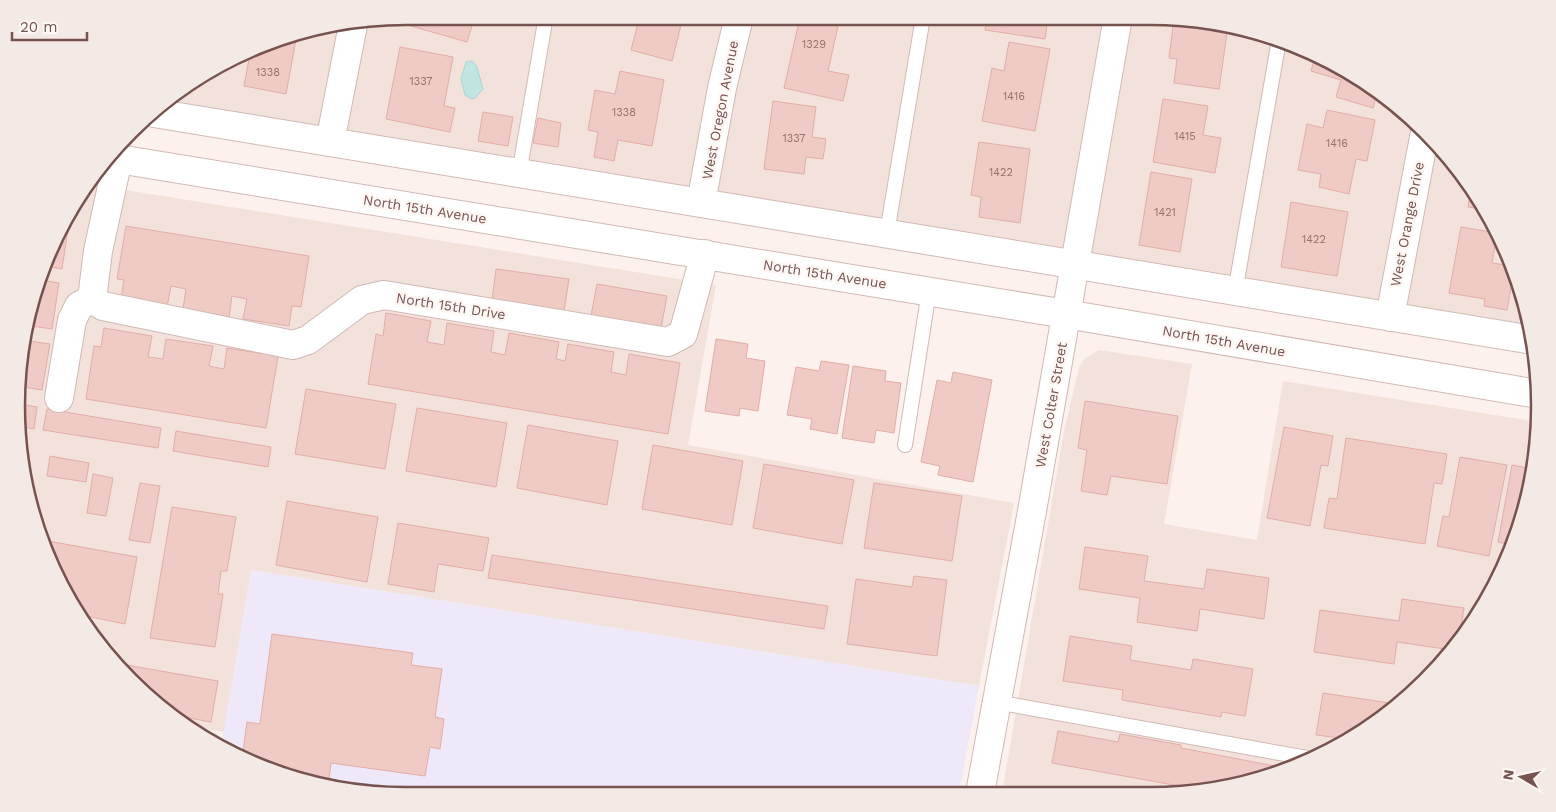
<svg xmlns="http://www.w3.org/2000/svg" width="1556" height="812" font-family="'Work Sans',sans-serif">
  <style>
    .residential { fill: #f3e2db }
    .education { fill: #eee8f9 }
    .water { fill: #c1e5e1; stroke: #a7d6d1 }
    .building { fill: #f0cbc5; stroke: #e2ada6 }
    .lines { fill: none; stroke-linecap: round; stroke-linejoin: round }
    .service-casing { stroke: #d1b9b4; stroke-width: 16 }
    .minor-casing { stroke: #d1b9b4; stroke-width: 30 }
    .tertiary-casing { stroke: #d1b9b4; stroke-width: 30 }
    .service { stroke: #fff; stroke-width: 14 }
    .minor { stroke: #fff; stroke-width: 28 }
    .tertiary { stroke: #fff; stroke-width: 28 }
    .labels { text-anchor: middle; stroke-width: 5; stroke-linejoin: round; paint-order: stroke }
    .number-label { font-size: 11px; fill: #95716c }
    .street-label { font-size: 14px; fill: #77534f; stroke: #fef7f3 }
    .rim { fill: none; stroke: #77534f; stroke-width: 2.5 }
  </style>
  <rect width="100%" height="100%" fill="#fcf1ec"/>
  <path class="residential" d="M406 16 1175 17 1251 29 1323 57 1387 97 1443 149 1488 211 1519 281 1530 327 163 103 169 97 280 37Z
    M88 184 716 285 688 445 1014 503 979 686 251 570 224 732 194 727 130 681 82 622 46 555 17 432 29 305 82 190Z
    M1099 350 1192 364 1164 524 1257 540 1283 381 1539 422 1526 507 1499 579 1443 663 1367 730 1299 766 1201 792 1002 793 1064 431 1079 368 1084 359Z"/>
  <path class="education" d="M251 570 979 686 959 793 381 795 305 783 233 755 221 747Z"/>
  <path class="water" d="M472 61 477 67 483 89 475 98 471 99 465 95 461 79 466 62Z"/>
  <path class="building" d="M413 16H475L467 42 411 26Z
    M640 16 683 17 672 61 631 50Z
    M800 17H840L828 71 849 75 843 101 784 88Z
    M987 17H1048L1045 39 985 30Z
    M1174 18 1228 26 1219 89 1174 83 1177 59 1169 58Z
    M297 34 286 94 244 86 249 59 242 57 280 37Z
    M1009 42 1050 49 1035 131 982 121 992 68 1004 71Z
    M400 47 453 57 444 106 455 108 450 132 386 119Z
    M1316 54 1378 91 1373 108 1336 97 1341 80 1311 71Z
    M620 71 664 80 652 146 618 140 614 161 594 157 598 132 588 130 595 90 615 94Z
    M1163 99 1208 106 1203 135 1221 138 1215 173 1153 162Z
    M773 101 816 107 812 137 826 139 823 159 806 157 804 174 764 169Z
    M1327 110 1375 120 1367 161 1356 159 1349 194 1319 187 1321 174 1298 170 1307 124 1323 128Z
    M483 112 513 117 508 146 478 141Z
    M538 118 561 123 558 147 533 143Z
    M979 142 1030 149 1020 223 979 217 981 197 971 195Z
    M1151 172 1192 179 1180 252 1139 245Z
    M1471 188 1487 210 1468 207Z
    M1291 202 1348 212 1337 276 1281 267Z
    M70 216 62 269 47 266Z
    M126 226 309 256 301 307 292 306 289 326 243 319 247 299 232 296 229 317 183 309 186 289 171 286 167 307 121 299 124 280 117 279Z
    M1461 227 1497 233 1492 263 1513 266 1514 269 1507 310 1484 306 1485 299 1449 293Z
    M496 269 569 279 564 311 492 300Z
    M41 280 59 283 52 329 31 326 29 341 50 344 42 390 23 387 21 395 29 305Z
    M597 284 667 296 661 328 591 316Z
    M386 313 431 321 427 342 444 345 447 323 494 331 491 352 505 355 509 333 559 342 556 359 565 361 568 344 614 352 611 372 626 375 629 354 680 363 668 434 368 384 376 334 383 336Z
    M104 328 152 336 148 357 163 359 166 339 213 346 209 366 224 369 227 348 278 356 266 428 86 399 94 346 101 347Z
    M716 339 748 344 746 358 765 361 758 411 740 408 739 416 705 411Z
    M821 361 849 365 837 434 810 429 812 419 787 415 796 367 819 371Z
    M853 366 886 371 885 381 901 383 894 433 876 430 874 443 842 438Z
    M953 372 992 380 973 482 938 475 940 466 921 462 937 380 951 383Z
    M306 389 396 404 385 469 295 454Z
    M1085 401 1178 416 1167 484 1111 476 1107 495 1081 491 1087 450 1078 448Z
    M20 404 37 407 34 429 18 426Z
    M417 408 507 423 496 487 406 471Z
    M47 409 161 428 158 448 43 430Z
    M528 425 618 441 607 505 517 488Z
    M1284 427 1333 436 1328 466 1321 465 1310 526 1267 518Z
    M176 431 271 447 268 467 173 451Z
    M1346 438 1447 454 1442 484 1434 483 1425 544 1324 528 1329 498 1337 499Z
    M653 445 743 461 732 525 642 509Z
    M50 456 89 463 86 482 47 476Z
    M1460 457 1507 465 1489 556 1437 546 1443 516 1449 517Z
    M764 464 854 480 842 544 753 528Z
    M1512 465 1533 469 1526 507 1512 545 1498 542Z
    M93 474 113 478 106 516 87 513Z
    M140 483 160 486 150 543 129 540Z
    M874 483 962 496 952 561 864 548Z
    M287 501 378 517 367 582 276 565Z
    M172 507 236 517 227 571H221L218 594H223L215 647 150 638Z
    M398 523 489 538 483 571 438 564 434 592 388 584Z
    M42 540 137 557 125 624 77 614 46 555Z
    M1085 547 1148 556 1144 581 1204 589 1207 569 1269 578 1264 619 1200 609 1197 631 1137 622 1140 598 1079 589Z
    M492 555 828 606 824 629 488 578Z
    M914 576 947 580 937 656 847 644 856 579 912 587Z
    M1402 599 1464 608 1460 633H1463L1452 650 1397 642 1394 664 1314 652 1320 610 1399 621Z
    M272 634 413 653 411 665 442 669 435 717 444 719 440 749 430 747 425 776 331 763 328 786 305 783 242 759 247 722 260 724Z
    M1070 636 1132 646 1130 660 1191 670 1193 659 1253 669 1245 716 1222 712 1221 717 1122 700 1123 690 1063 681Z
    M115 663 218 681 211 722 178 716 130 681Z
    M1323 693 1396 704 1367 730 1349 739 1316 735Z
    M1058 731 1118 742 1120 734 1181 745V748L1290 769 1207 791 1052 763Z"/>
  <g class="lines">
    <g class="service-casing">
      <path id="service" d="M519 174 546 16
        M887 233 923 17
        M1235 292 1279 40
        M905 445 929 291
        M996 702 1313 759"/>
    </g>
    <g class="minor-casing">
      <path id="minor" d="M154 113 1533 340
        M330 142 353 25
        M118 159 98 251 92 299 103 306 293 345 308 340 362 300 384 295 668 342 683 334 705 254
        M701 203 722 88 739 17
        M1390 317 1425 132
        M59 398 72 320 79 306 92 299"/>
    </g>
    <g class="tertiary-casing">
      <path id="tertiary" d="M112 158 1066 314 1538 394
        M980 793 1032 511 1118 17"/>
    </g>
    <use href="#service" class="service"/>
    <use href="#minor" class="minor"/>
    <use href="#tertiary" class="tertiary"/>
  </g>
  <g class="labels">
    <g class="number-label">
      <text x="814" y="48">1329</text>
      <text x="268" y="76">1338</text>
      <text x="421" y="85">1337</text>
      <text x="1014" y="100">1416</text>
      <text x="624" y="116">1338</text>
      <text x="1185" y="140">1415</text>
      <text x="794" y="142">1337</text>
      <text x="1337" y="147">1416</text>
      <text x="1001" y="176">1422</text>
      <text x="1165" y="216">1421</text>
      <text x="1314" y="243">1422</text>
    </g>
    <g class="street-label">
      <text transform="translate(720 110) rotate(-79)" y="5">West Oregon Avenue</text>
      <text transform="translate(425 209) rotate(9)" y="5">North 15th Avenue</text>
      <text transform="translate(1407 224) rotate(-79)" y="5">West Orange Drive</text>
      <text transform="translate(825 274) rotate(9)" y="5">North 15th Avenue</text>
      <text transform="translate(451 306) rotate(9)" y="5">North 15th Drive</text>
      <text transform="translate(1224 341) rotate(10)" y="5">North 15th Avenue</text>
      <text transform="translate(1051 405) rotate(-80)" y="5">West Colter Street</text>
    </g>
  </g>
  <path d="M0 0H1556V812H0ZM406 25H1150A381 381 0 0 1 1531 406V406A381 381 0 0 1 1150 787H406A381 381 0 0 1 25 406V406A381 381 0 0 1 406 25Z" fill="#f3eae6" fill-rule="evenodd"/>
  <path class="rim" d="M406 25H1150A381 381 0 0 1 1531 406V406A381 381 0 0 1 1150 787H406A381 381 0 0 1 25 406V406A381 381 0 0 1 406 25Z"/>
  <g transform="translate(1521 777) rotate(279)" stroke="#fef7f3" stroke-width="4" paint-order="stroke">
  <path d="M0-4L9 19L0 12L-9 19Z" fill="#77534f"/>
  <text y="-8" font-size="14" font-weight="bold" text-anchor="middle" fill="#77534f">N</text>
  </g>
  <path d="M12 32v8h75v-8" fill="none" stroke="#77534f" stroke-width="2.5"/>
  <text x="20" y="32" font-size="15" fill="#77534f" stroke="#fef7f3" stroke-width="4" paint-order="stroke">20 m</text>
</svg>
